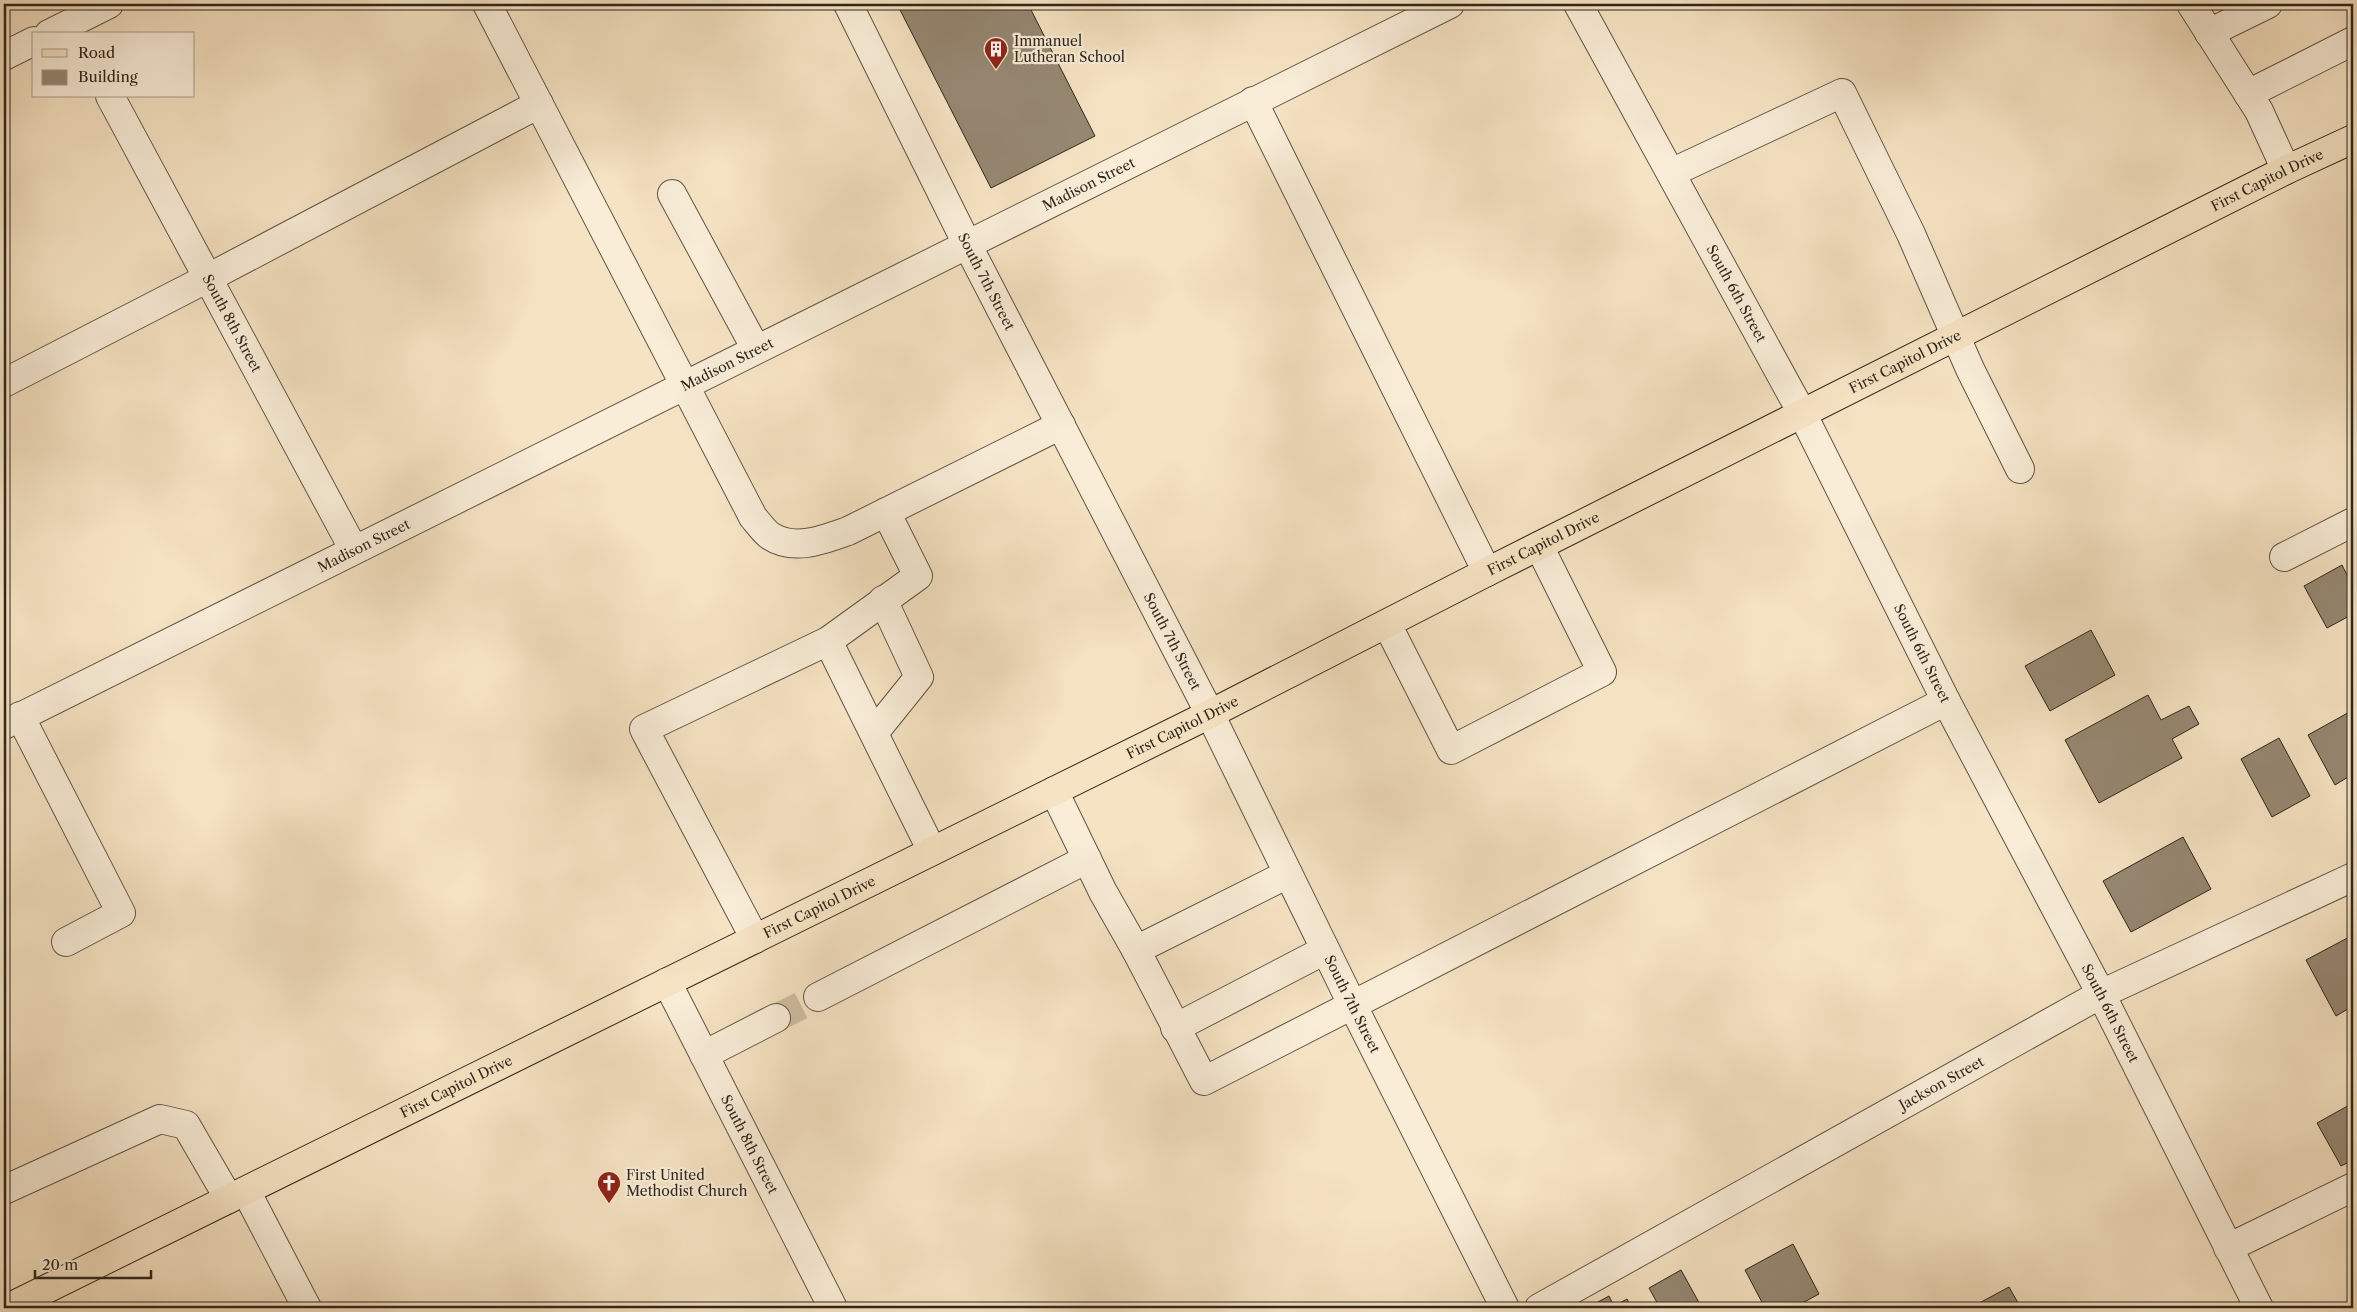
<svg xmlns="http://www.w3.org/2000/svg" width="2357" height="1312" font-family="'Libre Caslon Text',serif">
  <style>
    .building { fill: #968873; stroke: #2e261c }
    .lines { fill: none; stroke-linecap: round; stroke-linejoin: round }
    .minor-tunnel { stroke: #cebda2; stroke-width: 28; stroke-dasharray: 28 14; stroke-linecap: butt }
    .minor-casing { stroke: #605546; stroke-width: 30 }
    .major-casing { stroke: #2e261c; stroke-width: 30 }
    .minor { stroke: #f9edd8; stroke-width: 28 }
    .major { stroke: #f6e3c3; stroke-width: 28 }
    .labels { text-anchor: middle; stroke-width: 4.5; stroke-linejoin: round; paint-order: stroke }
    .poi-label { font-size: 14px; fill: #2e261c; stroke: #f9edd8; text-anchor: start }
    .street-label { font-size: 14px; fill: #2e261c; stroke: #f9edd8 }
  </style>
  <rect width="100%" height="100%" fill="#f6e3c3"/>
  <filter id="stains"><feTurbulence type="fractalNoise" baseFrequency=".004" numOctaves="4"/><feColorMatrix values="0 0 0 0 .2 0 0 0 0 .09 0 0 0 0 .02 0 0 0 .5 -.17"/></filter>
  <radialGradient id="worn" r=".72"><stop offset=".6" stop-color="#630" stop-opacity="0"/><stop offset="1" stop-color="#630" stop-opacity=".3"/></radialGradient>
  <path class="building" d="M897 4H1028L1095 136 991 188Z
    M2342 565 2353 587V614L2327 628 2304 586Z
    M2091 630 2115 675 2050 711 2025 666Z
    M2148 695 2161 720 2189 706 2199 724 2172 739 2182 758 2099 803 2065 740Z
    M2353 710V774L2335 785 2308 735Z
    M2279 738 2310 796 2272 817 2241 759Z
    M2183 837 2211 889 2131 932 2103 881Z
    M2353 935V1006L2336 1016 2306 960Z
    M2353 1103V1160L2341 1166 2317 1123Z
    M1793 1244 1819 1294 1793 1308H1765L1745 1270Z
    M1681 1270 1702 1308H1660L1649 1288Z
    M2009 1287 2021 1308H1970Z
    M1609 1296 1614 1306 1627 1299 1632 1308H1587Z"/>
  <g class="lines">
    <path class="minor-tunnel" d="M776 1018 818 997"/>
    <g class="minor-casing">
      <g id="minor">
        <path d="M487 4 753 517C758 523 763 530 769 535 793 552 823 540 848 531L1061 425"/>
        <path id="s1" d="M848 4 967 244 1210 714 1352 1004 1505 1308"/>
        <path id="s2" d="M1578 4 1803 415 1946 701 2101 994 2259 1308"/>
        <path d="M2191 4 2259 111 2286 170"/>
        <path d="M2209 33 2268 4"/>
        <path d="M49 34 109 4"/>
        <path d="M4 56 34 41"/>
        <path d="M2248 94 2353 41"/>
        <path id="s3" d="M110 96 354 550"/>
        <path d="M1253 101 1487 572"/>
        <path d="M1671 173 1842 93 1911 234 1970 369 2020 469"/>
        <path d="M672 194 756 349"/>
        <path d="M4 383 208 278 539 104"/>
        <path d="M2284 557 2353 522"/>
        <path d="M1387 624 1451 750 1602 672 1539 546"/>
        <path d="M828 641 918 576 886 512"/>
        <path d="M20 716 121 913 66 942"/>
        <path id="s4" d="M4 725 1450 4"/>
        <path d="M874 733 919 677 883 600"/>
        <path d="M1054 791 1103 892 1136 950 1204 1081 1946 701"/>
        <path d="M755 939 644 729 828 641 932 851"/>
        <path d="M1136 950 1288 874"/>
        <path id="s5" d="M667 982 833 1308"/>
        <path d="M818 997 1087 859"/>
        <path d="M1175 1028 1325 950"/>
        <path d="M704 1055 776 1018"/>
        <path d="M4 1190 160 1119 186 1125 229 1199"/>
        <path d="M246 1191 307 1308"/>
        <path d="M2228 1248 2353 1187"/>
        <path id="s6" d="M1539 1308 2101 994 2353 877"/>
      </g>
    </g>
    <g class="major-casing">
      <g id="major">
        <path id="s7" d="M8 1308 1210 714 1487 572 2286 170 2353 139"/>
      </g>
    </g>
    <use href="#minor" class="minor"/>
    <use href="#major" class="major"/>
  </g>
  <defs>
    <g id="building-pin" transform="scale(1.25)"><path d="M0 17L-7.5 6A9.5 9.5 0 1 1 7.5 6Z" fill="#8f2418" stroke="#f9edd8"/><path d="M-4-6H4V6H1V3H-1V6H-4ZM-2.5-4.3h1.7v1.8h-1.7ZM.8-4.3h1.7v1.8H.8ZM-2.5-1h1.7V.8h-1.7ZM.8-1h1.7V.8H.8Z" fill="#fff"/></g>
    <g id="church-pin" transform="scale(1.25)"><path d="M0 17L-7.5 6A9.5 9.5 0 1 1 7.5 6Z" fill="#8f2418" stroke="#f9edd8"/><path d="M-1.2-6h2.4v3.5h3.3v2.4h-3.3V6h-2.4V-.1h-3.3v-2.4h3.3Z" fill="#fff"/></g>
  </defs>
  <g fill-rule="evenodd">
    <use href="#building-pin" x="996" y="49"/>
    <use href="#church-pin" x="609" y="1183"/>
  </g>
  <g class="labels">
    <g class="poi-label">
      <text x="1014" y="46">Immanuel<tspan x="1014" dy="16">Lutheran School</tspan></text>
      <text x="626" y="1180">First United<tspan x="626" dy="16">Methodist Church</tspan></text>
    </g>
    <g class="street-label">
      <text dy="5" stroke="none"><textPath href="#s7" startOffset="2525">First Capitol Drive</textPath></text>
      <text dy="5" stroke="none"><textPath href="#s4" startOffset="1212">Madison Street</textPath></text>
      <text dy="5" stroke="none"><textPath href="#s1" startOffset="310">South 7th Street</textPath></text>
      <text dy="5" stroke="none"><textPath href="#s2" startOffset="330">South 6th Street</textPath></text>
      <text dy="5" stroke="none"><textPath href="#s3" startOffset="258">South 8th Street</textPath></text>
      <text dy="5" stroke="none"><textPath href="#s7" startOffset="2120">First Capitol Drive</textPath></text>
      <text dy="5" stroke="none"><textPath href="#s4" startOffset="808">Madison Street</textPath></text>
      <text dy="5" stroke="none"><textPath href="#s7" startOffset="1715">First Capitol Drive</textPath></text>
      <text dy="5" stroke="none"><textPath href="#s4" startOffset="402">Madison Street</textPath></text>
      <text dy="5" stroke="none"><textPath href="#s1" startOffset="715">South 7th Street</textPath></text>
      <text dy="5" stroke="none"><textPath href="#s2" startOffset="735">South 6th Street</textPath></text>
      <text dy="5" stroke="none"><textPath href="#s7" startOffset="1310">First Capitol Drive</textPath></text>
      <text dy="5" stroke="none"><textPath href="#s7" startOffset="905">First Capitol Drive</textPath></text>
      <text dy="5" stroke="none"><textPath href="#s1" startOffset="1120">South 7th Street</textPath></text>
      <text dy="5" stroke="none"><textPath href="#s2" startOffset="1141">South 6th Street</textPath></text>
      <text dy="5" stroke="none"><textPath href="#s6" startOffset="461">Jackson Street</textPath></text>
      <text dy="5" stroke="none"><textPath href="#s7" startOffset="500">First Capitol Drive</textPath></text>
      <text dy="5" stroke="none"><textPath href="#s5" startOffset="182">South 8th Street</textPath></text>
    </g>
  </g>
  <rect width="2357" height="1312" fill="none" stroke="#f6e3c3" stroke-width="20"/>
  <rect x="5" y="5" width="2347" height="1302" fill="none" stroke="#2e261c" stroke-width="2.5"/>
  <rect x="10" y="10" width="2337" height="1292" fill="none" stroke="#2e261c"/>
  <rect x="32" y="32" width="162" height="65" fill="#f9edd8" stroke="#a89d8d"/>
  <rect x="42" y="49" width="25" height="8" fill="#f6e3c3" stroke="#a89d8d"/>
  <text x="78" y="58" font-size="15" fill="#2e261c">Road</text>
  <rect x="42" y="70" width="25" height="15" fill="#968873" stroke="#a89d8d"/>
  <text x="78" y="82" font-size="15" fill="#2e261c">Building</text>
  <path d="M35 1270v8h116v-8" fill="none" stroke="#2e261c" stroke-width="2.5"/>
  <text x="42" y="1270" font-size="15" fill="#2e261c" stroke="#f9edd8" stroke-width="4" paint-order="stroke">20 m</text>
  <rect width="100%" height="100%" filter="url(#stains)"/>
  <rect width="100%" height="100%" fill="url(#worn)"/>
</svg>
